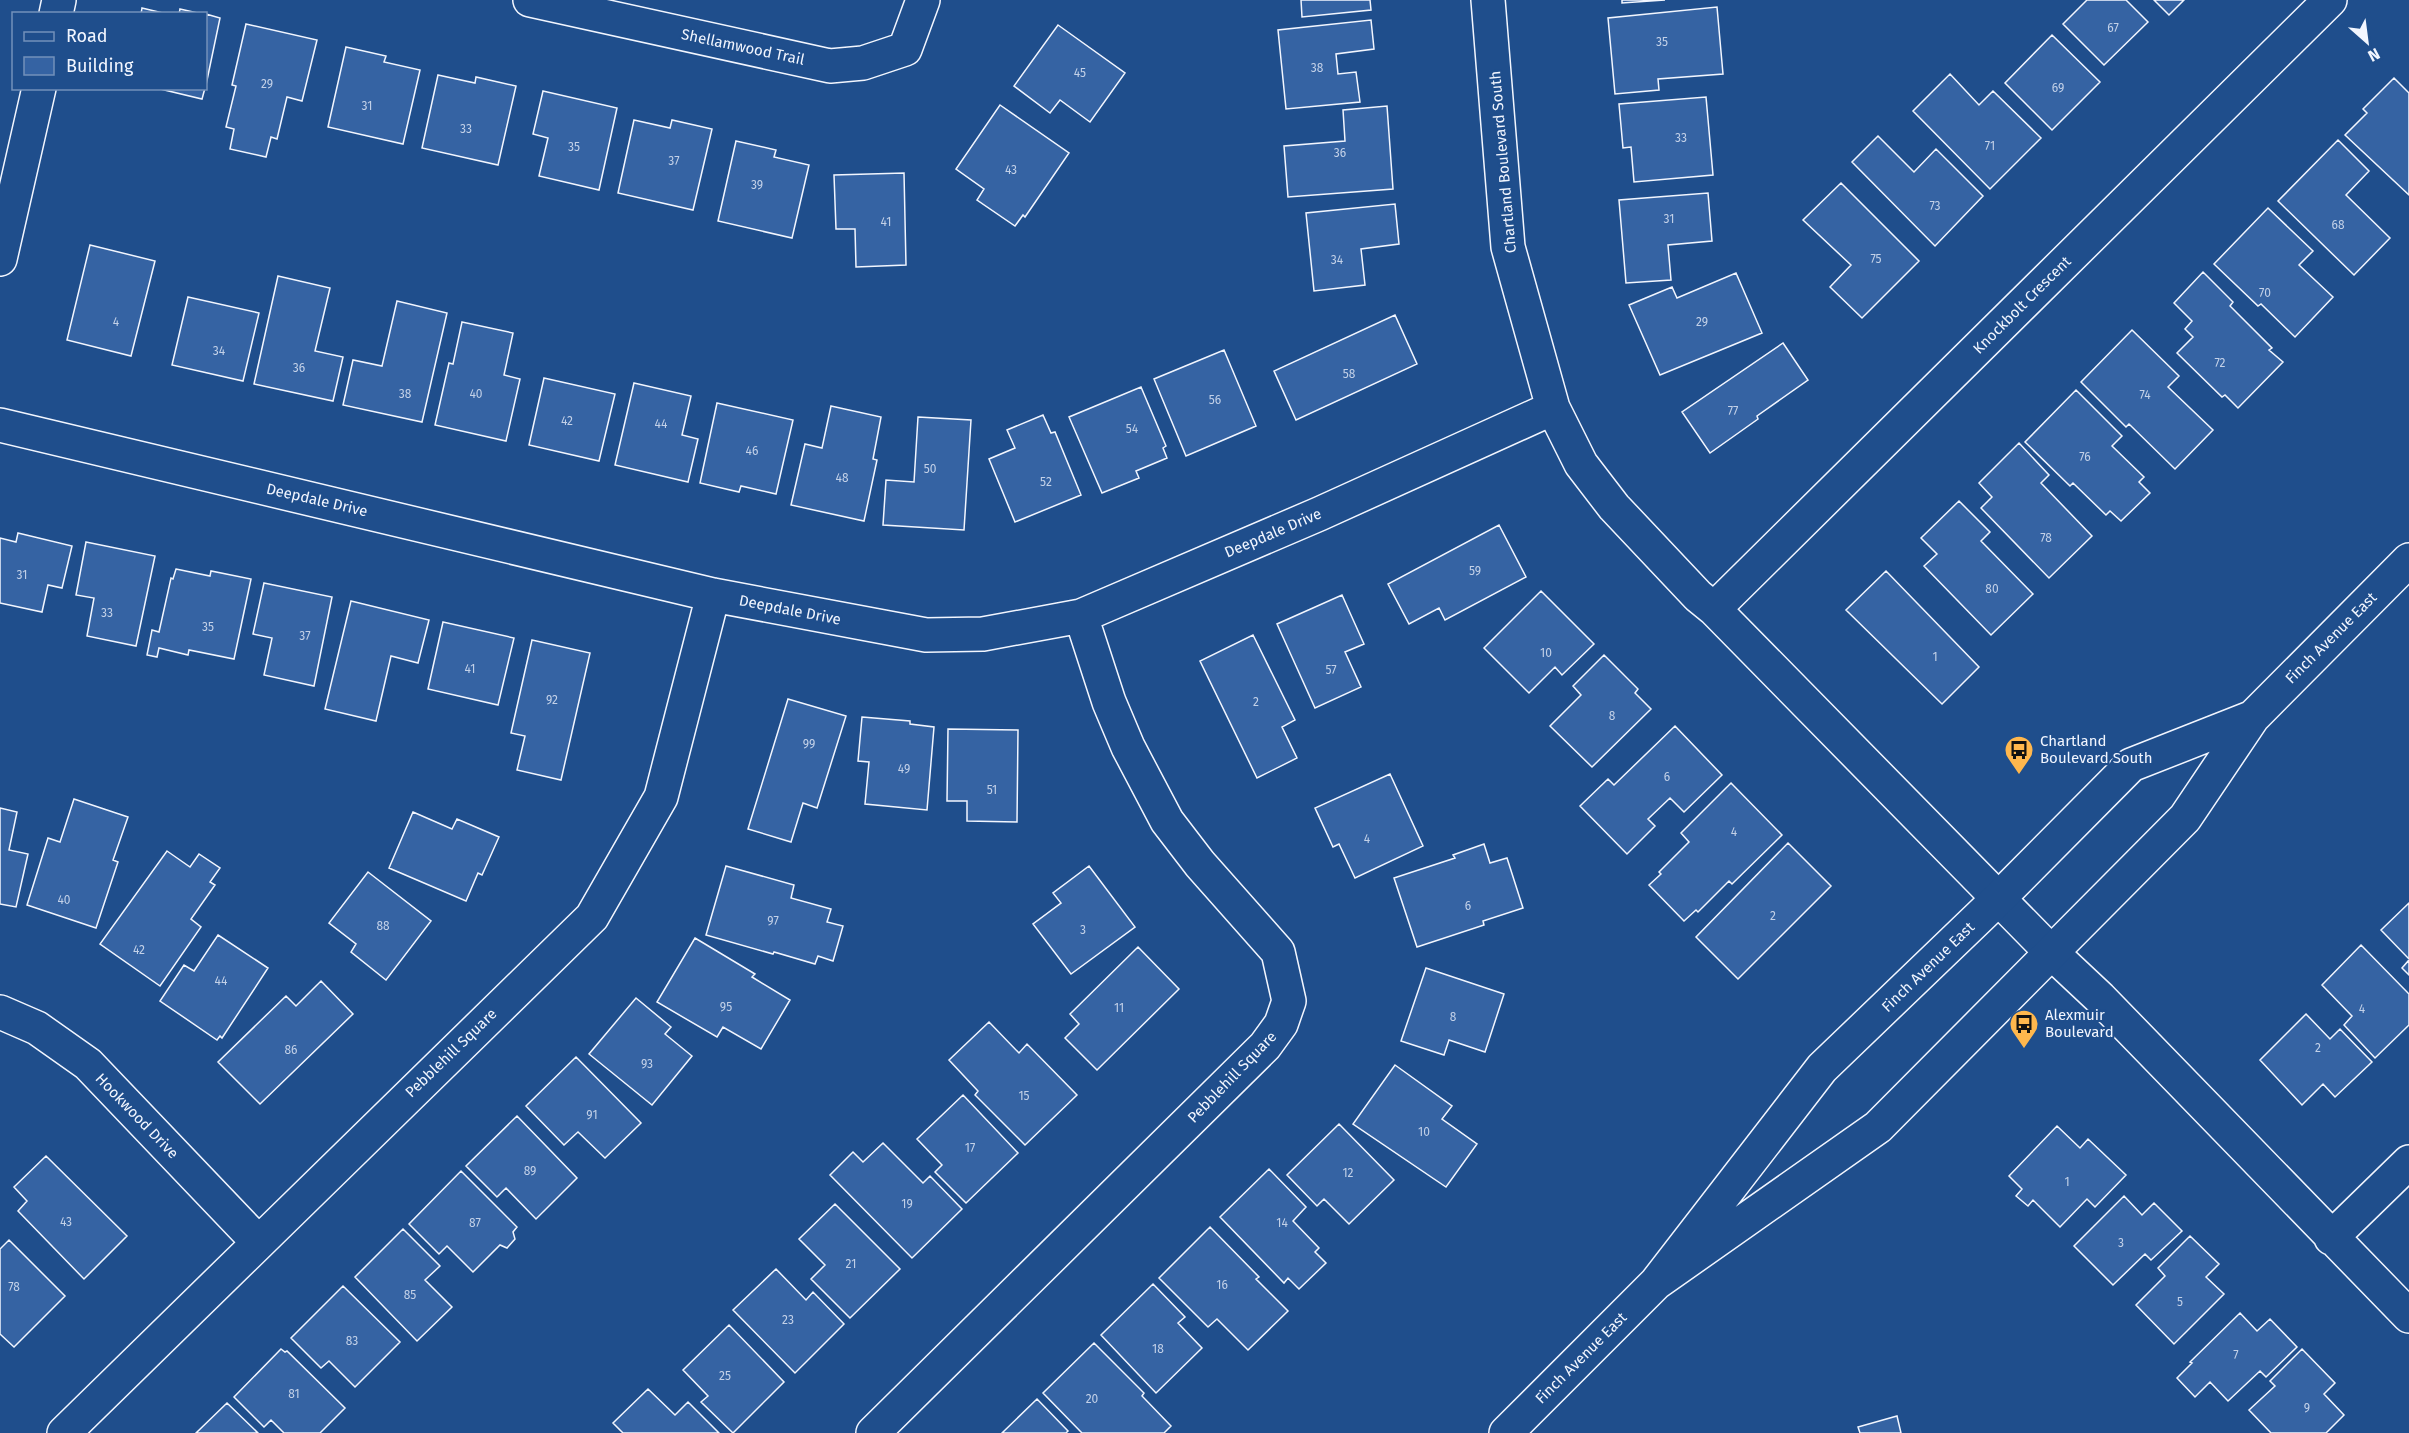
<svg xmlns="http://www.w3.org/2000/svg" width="2409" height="1433" font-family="'Fira Sans',sans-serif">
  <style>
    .building { fill: #3563a3; stroke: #f2f6ff; stroke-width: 1.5 }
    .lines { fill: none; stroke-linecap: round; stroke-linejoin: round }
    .minor-casing { stroke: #f2f6ff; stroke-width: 36 }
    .major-casing { stroke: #f2f6ff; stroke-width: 36 }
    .minor { stroke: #1f4e8c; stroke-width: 33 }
    .major { stroke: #1f4e8c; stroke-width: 33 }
    .labels { text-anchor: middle; stroke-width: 4.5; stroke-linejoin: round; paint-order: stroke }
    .number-label { font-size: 12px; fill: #c3d1e8 }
    .street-label { font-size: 15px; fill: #f2f6ff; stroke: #1f4e8c }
    .poi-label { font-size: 15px; fill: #f2f6ff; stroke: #1f4e8c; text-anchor: start }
  </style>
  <rect width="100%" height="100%" fill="#1f4e8c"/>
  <path class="building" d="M1301 0H1370L1371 10 1302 17Z
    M1622 0H1665L1622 3Z
    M2087 0H2126L2148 22 2104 65 2063 24Z
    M2154 0H2184L2169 15Z
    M1717 7 1723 74 1658 79 1659 90 1615 94 1608 18Z
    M142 8 167 14H141Z
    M180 9 202 14H179Z
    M206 14 220 18 206 85Z
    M1371 20 1374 49 1336 54 1338 74 1356 72 1360 102 1286 109 1278 30Z
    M246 24 317 40 302 101 287 97 277 139 271 137 266 157 230 149 234 129 226 127 236 86 232 85Z
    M1058 25 1125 73 1090 122 1060 100 1050 113 1014 86Z
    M2052 35 2100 82 2052 130 2005 83Z
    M346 47 386 56 384 62 420 70 403 144 328 127Z
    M1950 74 1979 105 1993 91 2041 138 1990 189 1913 111Z
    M438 75 475 83 476 77 516 86 498 165 422 148Z
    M2394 78 2409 93V195L2345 135 2367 113 2363 109Z
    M156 88H205L202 99Z
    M543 91 617 108 599 190 539 176 548 138 533 134Z
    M1706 97 1713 175 1634 182 1631 147 1623 148 1619 104Z
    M1000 105 1069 153 1025 217 1023 215 1015 226 977 200 984 189 956 169Z
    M1387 106 1393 189 1288 197 1284 146 1345 141 1343 110Z
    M634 120 670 128 672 120 712 129 693 210 618 193Z
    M1878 136 1914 172 1936 149 1983 196 1935 246 1852 162Z
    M2338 140 2369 171 2346 195 2390 238 2354 275 2278 201Z
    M736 141 776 150 774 157 809 165 792 238 718 221Z
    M904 173 906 265 856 267 855 229H836L834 175Z
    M1841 183 1919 261 1862 318 1830 287 1851 265 1803 220Z
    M1708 193 1712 241 1668 245 1671 280 1626 283 1619 200Z
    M1395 204 1399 244 1361 249 1365 285 1314 291 1306 213Z
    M2268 208 2313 251 2299 265 2333 297 2295 337 2261 304 2258 306 2214 264Z
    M90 245 155 261 131 356 67 340Z
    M2203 272 2233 302 2230 306 2272 348 2269 350 2283 362 2238 408 2225 395 2222 397 2177 353 2193 337 2185 329 2192 321 2174 303Z
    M1736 273 1762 333 1660 375 1629 305 1672 287 1677 298Z
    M278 276 330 288 315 351 343 357 333 401 254 384Z
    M188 297 259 313 243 381 172 365Z
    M397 301 447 313 422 422 343 405 353 360 382 366Z
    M1395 315 1417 364 1296 420 1274 371Z
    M462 322 513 333 504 375 520 379 506 441 435 425 449 363 453 364Z
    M2132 330 2179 376 2168 387 2213 430 2175 469 2129 424 2126 427 2081 382Z
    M1783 343 1808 380 1757 416 1758 419 1710 453 1682 412Z
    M1224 350 1256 426 1186 456 1154 379Z
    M544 378 615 394 599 461 529 445Z
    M634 383 691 396 682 435 698 439 688 482 615 465Z
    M1141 387 1166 446 1163 448 1167 458 1136 471 1139 478 1102 493 1069 417Z
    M2076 390 2122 436 2112 446 2144 477 2139 482 2150 493 2121 521 2110 511 2106 515 2073 483 2070 486 2025 442Z
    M717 403 793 420 776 494 741 486 739 492 700 483Z
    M831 406 881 417 873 459 877 460 864 521 791 505 805 444 822 448Z
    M1043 415 1051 433 1055 432 1081 495 1015 522 989 459 1015 448 1007 430Z
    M918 417 971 420 964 530 883 525 886 480 914 482Z
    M2019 443 2049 475 2041 483 2092 536 2049 578 1981 508 1992 497 1979 483Z
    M1959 501 1990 532 1981 541 2033 594 1991 635 1924 566 1937 554 1921 538Z
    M1499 525 1526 577 1445 620 1439 608 1409 624 1388 584Z
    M18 533 72 546 62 588 48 585 42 612 0 603V538L16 542Z
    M86 542 155 556 136 646 87 636 94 598 76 595Z
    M176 569 210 576 211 571 251 579 234 659 189 650 188 655 159 648 157 657 147 655 152 630 159 632 171 578 173 579Z
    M1886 571 1979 667 1942 704 1846 610Z
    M264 583 332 597 314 686 264 675 272 638 253 634Z
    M1541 591 1594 644 1562 675 1555 667 1529 693 1484 648Z
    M1342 595 1364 644 1345 652 1361 687 1315 708 1277 624Z
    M351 601 429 620 418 663 391 656 376 721 325 709Z
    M443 622 514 638 498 705 428 689Z
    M1253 635 1295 720 1282 727 1297 758 1257 778 1200 661Z
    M532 640 590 653 561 780 517 770 525 736 511 733Z
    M1604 655 1638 689 1635 693 1651 709 1592 767 1550 726 1581 695 1573 686Z
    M788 699 846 716 817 808 803 803 791 842 748 829Z
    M862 717 910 721V724L934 727 927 810 865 804 869 762 858 761Z
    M1675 726 1722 775 1684 812 1670 798 1648 819 1655 826 1627 854 1580 806 1608 779 1614 785Z
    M948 729 1018 730 1017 822 967 821V801H947Z
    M1390 774 1423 846 1355 878 1339 844 1333 847 1315 808Z
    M1731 783 1782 835 1732 884 1729 881 1698 912 1696 910 1684 921 1649 885 1661 874 1659 872 1689 842 1681 833Z
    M74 799 128 817 113 860 118 862 96 928 27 905 48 838 60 842Z
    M0 808 17 812 9 850 28 854 16 907 0 904Z
    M413 812 452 829 457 819 499 837 482 875 478 873 466 901 389 868Z
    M1788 843 1831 886 1738 979 1696 937Z
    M1484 844 1490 863 1507 858 1523 908 1483 921 1484 925 1417 947 1394 878 1455 858 1453 855Z
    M167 851 190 867 199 854 220 868 210 882 215 885 191 919 201 927 160 986 100 944Z
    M726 866 794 885 791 898 831 909 827 922 843 926 833 961 818 956 815 964 774 952 773 954 706 935Z
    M1089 866 1135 927 1071 974 1033 924 1061 903 1053 893Z
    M368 872 431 921 386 980 351 952 356 944 329 923Z
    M2409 903V959L2381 930Z
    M218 935 268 968 222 1038 220 1036 217 1040 160 1001 184 965 194 971Z
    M695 938 755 974 752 977 790 1000 761 1049 723 1027 717 1037 657 1002Z
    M2361 945 2409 994V1025L2375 1058 2344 1025 2352 1016 2322 985Z
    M1138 947 1179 989 1097 1070 1065 1038 1079 1024 1070 1014Z
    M2409 960V975L2402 968Z
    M1426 968 1504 994 1485 1052 1449 1040 1444 1055 1401 1041Z
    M321 981 353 1014 260 1104 218 1062 286 996 296 1006Z
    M636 998 671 1027 665 1034 692 1056 652 1105 589 1054Z
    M2306 1014 2330 1039 2340 1029 2372 1062 2335 1097 2323 1084 2302 1105 2260 1060Z
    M989 1022 1019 1053 1027 1044 1077 1095 1025 1145 975 1095 978 1091 949 1060Z
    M576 1057 641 1123 605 1158 578 1132 564 1145 526 1106Z
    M1395 1065 1452 1106 1442 1119 1477 1144 1446 1187 1353 1124Z
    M963 1095 1018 1153 966 1203 935 1172 942 1165 917 1139Z
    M517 1116 577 1178 536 1219 506 1188 497 1197 466 1166Z
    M1339 1124 1394 1180 1349 1224 1324 1199 1317 1206 1287 1175Z
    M2057 1126 2080 1148 2088 1139 2126 1175 2095 1207 2087 1199 2060 1227 2033 1200 2028 1206 2016 1196 2022 1189 2009 1176Z
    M883 1143 923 1183 930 1176 962 1209 912 1258 830 1175 853 1152 863 1162Z
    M46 1156 127 1236 84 1279 18 1211 27 1201 14 1187Z
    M1269 1169 1306 1207 1293 1221 1319 1248 1315 1252 1326 1263 1299 1289 1288 1278 1284 1283 1220 1217Z
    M461 1171 517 1227 513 1232 515 1239 507 1248 500 1245 473 1272 447 1246 439 1254 409 1224Z
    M2124 1196 2142 1215 2154 1203 2182 1231 2151 1260 2145 1254 2113 1285 2074 1246Z
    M835 1204 900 1269 850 1318 811 1279 825 1265 799 1239Z
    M1210 1227 1259 1277 1256 1279 1288 1311 1248 1350 1217 1319 1208 1327 1159 1278Z
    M403 1229 440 1266 425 1280 452 1307 417 1341 355 1277Z
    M2190 1236 2219 1264 2206 1277 2224 1294 2174 1344 2136 1305 2165 1276 2158 1268Z
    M9 1240 65 1296 14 1347 0 1334V1249Z
    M776 1269 806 1300 813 1292 844 1324 795 1373 733 1310Z
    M1153 1284 1185 1317 1178 1323 1202 1348 1156 1393 1101 1335Z
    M343 1286 400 1342 355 1387 329 1361 321 1368 291 1338Z
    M2240 1313 2257 1331 2270 1319 2297 1347 2266 1377 2260 1371 2228 1401 2210 1382 2195 1397 2177 1378 2192 1363 2190 1362Z
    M729 1325 784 1382 733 1433 701 1402 708 1396 683 1370Z
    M1094 1343 1144 1393 1142 1396 1171 1426 1164 1433H1082L1043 1393Z
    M281 1349 285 1352 287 1351 345 1408 320 1433H284L271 1420 264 1427 234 1397Z
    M2302 1349 2335 1383 2324 1394 2344 1415 2326 1433H2271L2249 1410 2275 1386 2270 1381Z
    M648 1389 675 1415 688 1402 719 1433H623L613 1423Z
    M1037 1399 1068 1431 1066 1433H1002Z
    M227 1403 258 1433H196Z
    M1897 1416 1901 1433H1860L1858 1427Z"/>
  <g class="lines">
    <g class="minor-casing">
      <path id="minor" d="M530 0 830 66 863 63 905 49 923 0
        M1488 0 1508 247 1553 408 1581 464 1614 507 1698 596 1714 609 2052 953 2100 998 2409 1316
        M56 14 59 0
        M0 259 39 88
        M0 425 713 595 926 635 983 634 1081 616 1319 514 1553 408
        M1714 609 2330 0
        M0 1012 37 1028 88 1064 258 1242
        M2331 1238 2409 1162
        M64 1433 592 917 661 797 713 595
        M873 1433 1265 1046 1281 1024 1289 1001 1278 952 1200 864 1167 821 1128 747 1109 702 1081 616"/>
    </g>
    <g class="major-casing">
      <path id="major" d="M1656 1283 1878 1127 2185 818 2253 717 2409 560
        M1506 1433 1656 1283 1822 1068 1998 899 2131 765 2253 717"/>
    </g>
    <use href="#minor" class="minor"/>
    <use href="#major" class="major"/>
  </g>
  <defs>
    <g id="bus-pin" transform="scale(1.5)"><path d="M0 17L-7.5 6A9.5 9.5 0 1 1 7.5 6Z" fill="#ffb74d" stroke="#1f4e8c"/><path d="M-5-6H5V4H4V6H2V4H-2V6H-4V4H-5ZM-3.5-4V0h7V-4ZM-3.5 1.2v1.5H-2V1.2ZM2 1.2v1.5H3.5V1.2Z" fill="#111"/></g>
  </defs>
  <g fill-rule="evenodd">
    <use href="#bus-pin" x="2019" y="750"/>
    <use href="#bus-pin" x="2024" y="1024"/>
  </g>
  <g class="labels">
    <g class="number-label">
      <text x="2113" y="32">67</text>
      <text x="1662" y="46">35</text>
      <text x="1317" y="72">38</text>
      <text x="1080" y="77">45</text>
      <text x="267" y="88">29</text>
      <text x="2058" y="92">69</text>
      <text x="367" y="110">31</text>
      <text x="466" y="133">33</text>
      <text x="1681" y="142">33</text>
      <text x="1990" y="150">71</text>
      <text x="574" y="151">35</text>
      <text x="1340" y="157">36</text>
      <text x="674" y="165">37</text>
      <text x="1011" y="174">43</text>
      <text x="757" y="189">39</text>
      <text x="1935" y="210">73</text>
      <text x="1669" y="223">31</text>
      <text x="886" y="226">41</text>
      <text x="2338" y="229">68</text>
      <text x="1876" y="263">75</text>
      <text x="1337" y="264">34</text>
      <text x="2265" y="297">70</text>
      <text x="116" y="326">4</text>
      <text x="1702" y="326">29</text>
      <text x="219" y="355">34</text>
      <text x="2220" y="367">72</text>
      <text x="299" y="372">36</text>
      <text x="1349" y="378">58</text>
      <text x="405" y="398">38</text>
      <text x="476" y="398">40</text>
      <text x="2145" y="399">74</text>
      <text x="1215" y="404">56</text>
      <text x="1733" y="415">77</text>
      <text x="567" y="425">42</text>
      <text x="661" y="428">44</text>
      <text x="1132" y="433">54</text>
      <text x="752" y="455">46</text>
      <text x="2085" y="461">76</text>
      <text x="930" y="473">50</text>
      <text x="842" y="482">48</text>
      <text x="1046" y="486">52</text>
      <text x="2046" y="542">78</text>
      <text x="1475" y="575">59</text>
      <text x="22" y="579">31</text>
      <text x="1992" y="593">80</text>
      <text x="107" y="617">33</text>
      <text x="208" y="631">35</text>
      <text x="305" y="640">37</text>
      <text x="1546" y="657">10</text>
      <text x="1935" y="661">1</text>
      <text x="470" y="673">41</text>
      <text x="1331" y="674">57</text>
      <text x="552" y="704">92</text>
      <text x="1256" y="706">2</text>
      <text x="1612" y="720">8</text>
      <text x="809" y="748">99</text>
      <text x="904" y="773">49</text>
      <text x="1667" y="781">6</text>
      <text x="992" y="794">51</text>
      <text x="1734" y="836">4</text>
      <text x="1367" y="843">4</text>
      <text x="64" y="904">40</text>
      <text x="1468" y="910">6</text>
      <text x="1773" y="920">2</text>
      <text x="773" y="925">97</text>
      <text x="383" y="930">88</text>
      <text x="1083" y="934">3</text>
      <text x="139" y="954">42</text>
      <text x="221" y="985">44</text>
      <text x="726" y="1011">95</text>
      <text x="1119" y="1012">11</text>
      <text x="2362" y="1013">4</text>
      <text x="1453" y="1021">8</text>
      <text x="2318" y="1052">2</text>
      <text x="291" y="1054">86</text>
      <text x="647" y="1068">93</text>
      <text x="1024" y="1100">15</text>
      <text x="592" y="1119">91</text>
      <text x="1424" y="1136">10</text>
      <text x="970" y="1152">17</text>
      <text x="530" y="1175">89</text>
      <text x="1348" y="1177">12</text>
      <text x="2067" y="1186">1</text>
      <text x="907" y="1208">19</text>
      <text x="66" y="1226">43</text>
      <text x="475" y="1227">87</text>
      <text x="1282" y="1227">14</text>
      <text x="2121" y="1247">3</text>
      <text x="851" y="1268">21</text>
      <text x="1222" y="1289">16</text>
      <text x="14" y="1291">78</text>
      <text x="410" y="1299">85</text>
      <text x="2180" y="1306">5</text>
      <text x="788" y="1324">23</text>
      <text x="352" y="1345">83</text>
      <text x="1158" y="1353">18</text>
      <text x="2236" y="1359">7</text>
      <text x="725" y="1380">25</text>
      <text x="294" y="1398">81</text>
      <text x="1092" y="1403">20</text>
      <text x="2307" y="1412">9</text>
    </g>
    <g class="street-label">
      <text transform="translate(743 47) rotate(12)" y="5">Shellamwood Trail</text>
      <text transform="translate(1503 162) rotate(-95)" y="5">Chartland Boulevard South</text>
      <text transform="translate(2022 305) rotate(-45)" y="5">Knockbolt Crescent</text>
      <text transform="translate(317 500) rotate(13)" y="5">Deepdale Drive</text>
      <text transform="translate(1273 533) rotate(-23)" y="5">Deepdale Drive</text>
      <text transform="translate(790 610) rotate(11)" y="5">Deepdale Drive</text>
      <text transform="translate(2331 638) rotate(-45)" y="5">Finch Avenue East</text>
      <text transform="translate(1928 967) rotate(-44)" y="5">Finch Avenue East</text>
      <text transform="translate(451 1053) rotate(-44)" y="5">Pebblehill Square</text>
      <text transform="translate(1232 1077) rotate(-46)" y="5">Pebblehill Square</text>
      <text transform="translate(137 1116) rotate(46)" y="5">Hookwood Drive</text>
      <text transform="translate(1581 1358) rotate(-45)" y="5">Finch Avenue East</text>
    </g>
    <g class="poi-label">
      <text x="2040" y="746">Chartland<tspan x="2040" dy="17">Boulevard South</tspan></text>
      <text x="2045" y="1020">Alexmuir<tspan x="2045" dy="17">Boulevard</tspan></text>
    </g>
  </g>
  <rect x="12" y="12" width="195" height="78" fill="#1f4e8c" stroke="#7391ba" stroke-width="1.5"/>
  <rect x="24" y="32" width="30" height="9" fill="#1f4e8c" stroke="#7391ba" stroke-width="1.5"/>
  <text x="66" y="42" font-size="18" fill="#f2f6ff">Road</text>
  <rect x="24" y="57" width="30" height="18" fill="#3563a3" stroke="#7391ba" stroke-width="1.5"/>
  <text x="66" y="72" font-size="18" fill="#f2f6ff">Building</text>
  <g transform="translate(2367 42) rotate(152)" stroke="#1f4e8c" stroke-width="4.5" paint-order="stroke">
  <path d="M0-4.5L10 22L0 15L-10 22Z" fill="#f2f6ff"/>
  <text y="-9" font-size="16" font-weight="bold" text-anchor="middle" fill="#f2f6ff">N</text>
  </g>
</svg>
